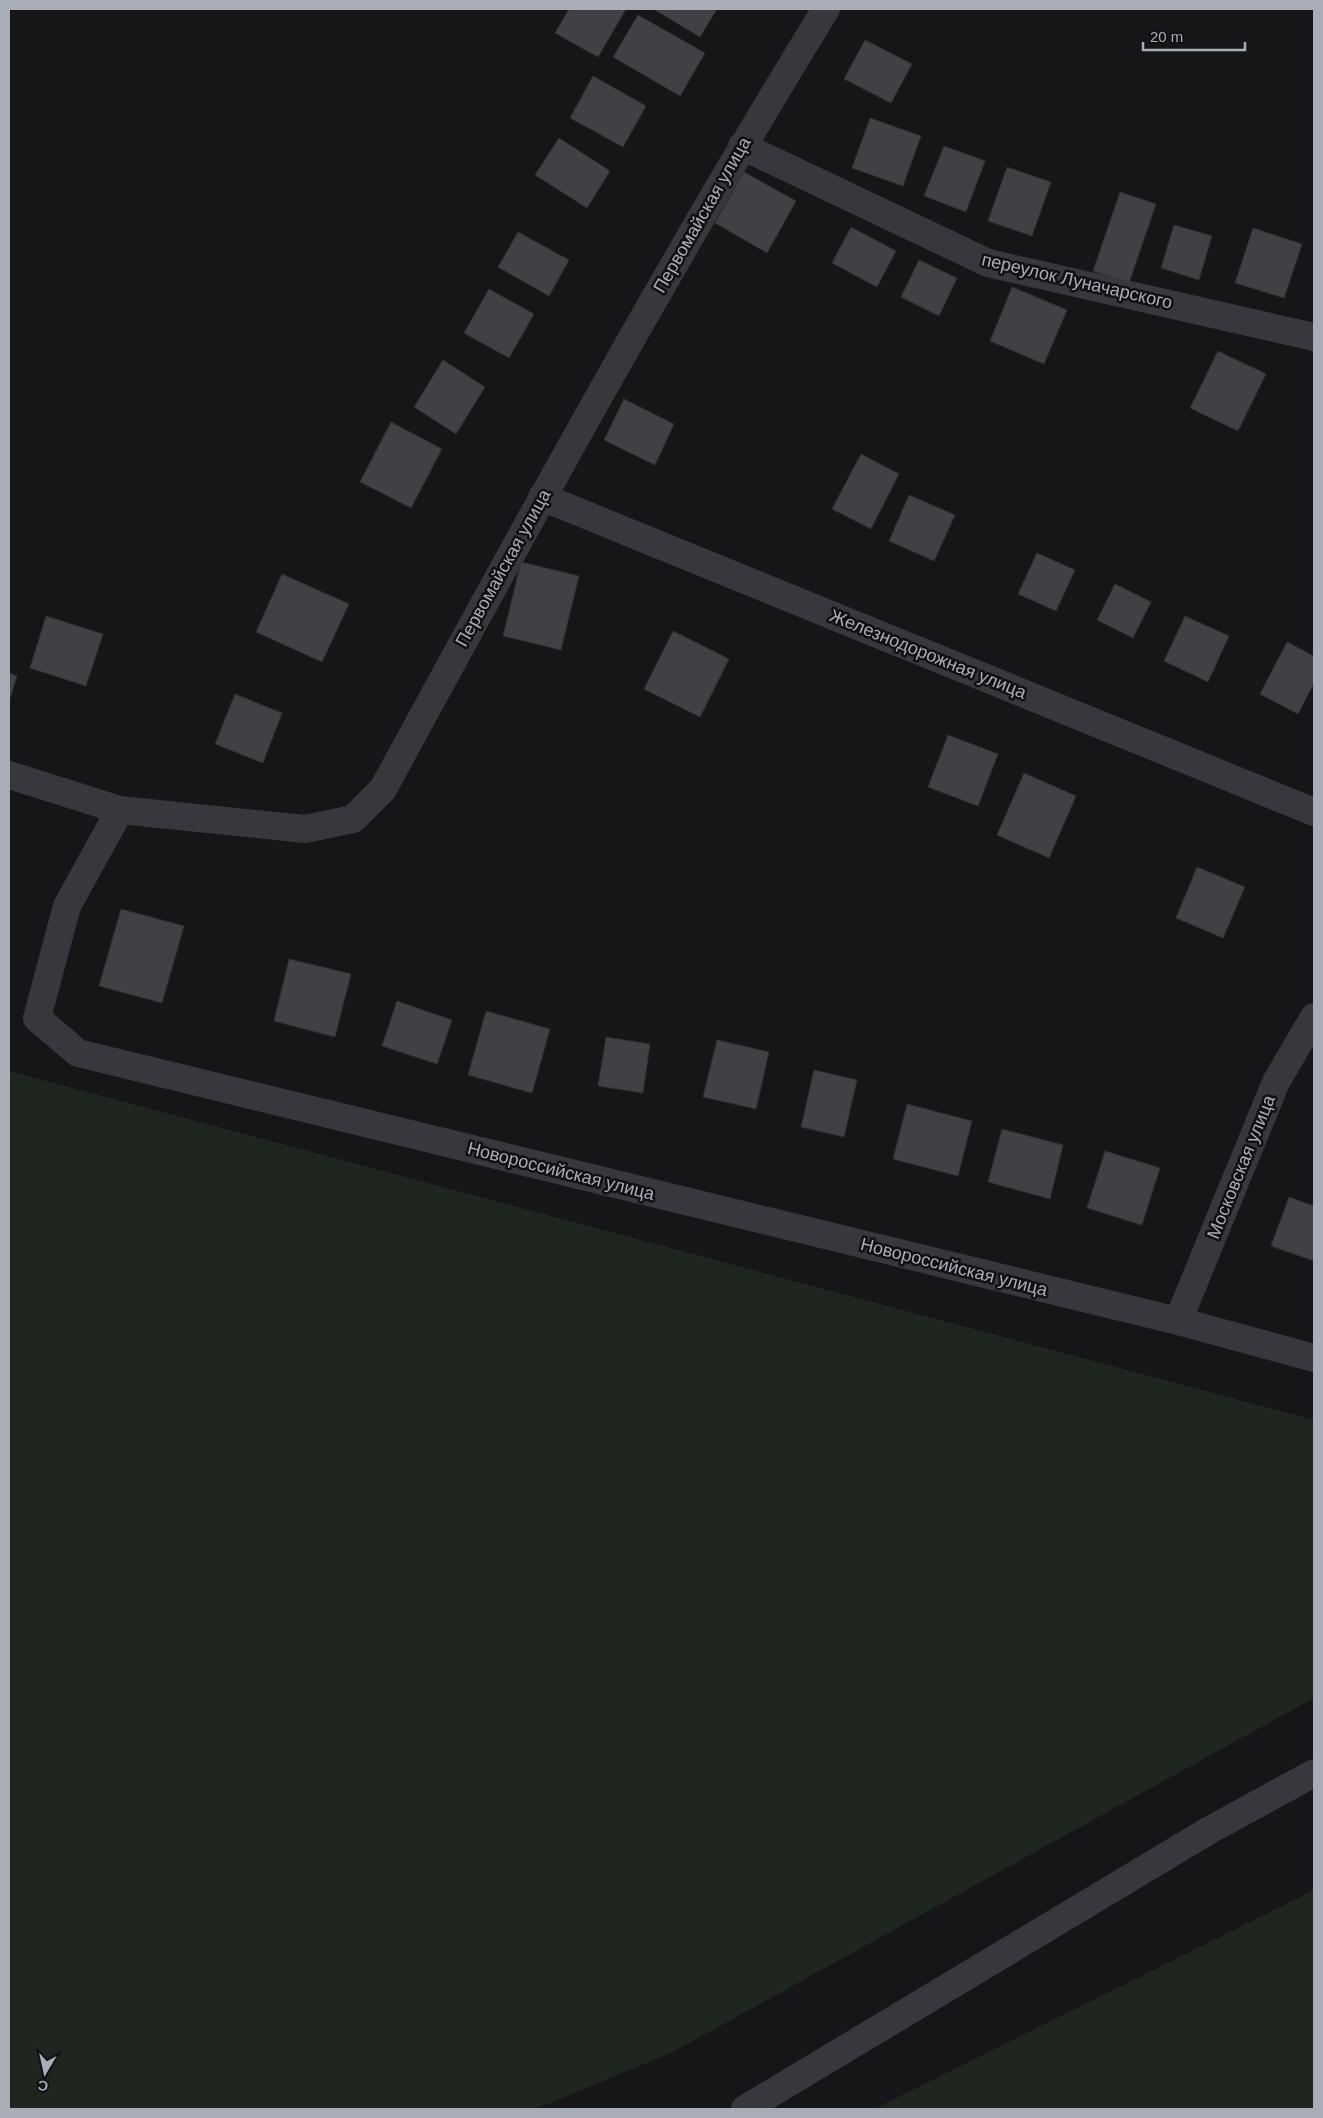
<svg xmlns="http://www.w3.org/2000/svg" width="1323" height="2118" font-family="Helvetica,sans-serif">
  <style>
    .green { fill: #1e261f }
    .building { fill: #404145; stroke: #303034 }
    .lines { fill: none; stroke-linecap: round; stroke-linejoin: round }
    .street { stroke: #37383d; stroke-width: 28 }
    .labels { text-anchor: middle; stroke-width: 5; stroke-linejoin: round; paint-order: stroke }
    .street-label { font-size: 18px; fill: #a8adb8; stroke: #111113 }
  </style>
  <rect width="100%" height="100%" fill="#161618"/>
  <path class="green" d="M9 1071 1314 1420V1698L673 2052 536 2109H9Z
    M1314 1890V2109H874Z"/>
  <path class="building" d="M569 9H626L598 57 555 33Z
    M656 9H717L700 37 655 10Z
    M638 15 705 53 680 96 613 57Z
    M865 40 912 64 891 103 844 79Z
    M593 76 646 106 623 147 570 118Z
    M870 118 921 136 903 186 852 168Z
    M559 138 610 171 587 208 535 175Z
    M944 146 985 161 966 212 924 196Z
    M1007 167 1051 182 1032 236 988 221Z
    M744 172 796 201 767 253 715 223Z
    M1120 192 1156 204 1129 283 1093 271Z
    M1174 225 1212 236 1199 280 1161 268Z
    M851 227 896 251 877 287 832 263Z
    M1253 228 1302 244 1284 298 1235 283Z
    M518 232 569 260 549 296 498 267Z
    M919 260 957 278 939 316 901 297Z
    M1012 287 1067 310 1044 364 990 341Z
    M489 289 534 314 509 358 464 333Z
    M1218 351 1266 374 1238 431 1190 408Z
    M443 360 485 387 456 434 414 407Z
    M624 399 674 424 655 465 604 440Z
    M391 422 442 449 411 508 360 482Z
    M861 454 899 474 871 529 832 509Z
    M909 495 955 515 934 561 889 541Z
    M1037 553 1075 570 1056 611 1018 594Z
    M521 562 579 576 561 650 503 636Z
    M282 574 349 604 322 662 256 632Z
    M1115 584 1151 602 1133 638 1097 620Z
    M46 616 103 634 86 686 30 668Z
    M1185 616 1229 636 1208 682 1164 661Z
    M673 631 729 659 700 717 644 689Z
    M1287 642 1314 656V683L1298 714 1260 694Z
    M9 673 17 676 9 702Z
    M235 694 282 713 263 763 215 744Z
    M948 735 998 754 978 806 928 787Z
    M1024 773 1076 796 1049 858 997 835Z
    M1197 867 1245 887 1223 938 1176 918Z
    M121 909 184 926 162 1003 99 986Z
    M289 959 351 974 335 1037 274 1021Z
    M397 1001 452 1020 437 1064 382 1046Z
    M486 1011 550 1029 532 1093 468 1075Z
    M606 1037 650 1044 643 1093 598 1086Z
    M717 1040 769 1052 756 1109 703 1097Z
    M814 1070 857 1080 844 1137 801 1127Z
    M907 1104 972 1121 958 1176 893 1159Z
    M1002 1129 1063 1145 1050 1199 988 1182Z
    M1105 1151 1160 1168 1142 1225 1087 1208Z
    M1289 1197 1314 1206V1261L1271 1246Z"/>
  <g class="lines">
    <path class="street" d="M742 146 988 263 1314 337
      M542 497 1314 812
      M9 775 120 810 305 829 353 819 383 789C526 526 669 264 826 9
      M120 810 67 906 37 1018 78 1053 1178 1321 1314 1358
      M1178 1321 1276 1082 1314 1017
      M745 2109 1208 1831 1314 1773"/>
  </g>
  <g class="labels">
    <g class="street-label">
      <text transform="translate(702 215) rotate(-60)" y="6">Первомайская улица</text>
      <text transform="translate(1077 281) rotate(13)" y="6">переулок Луначарского</text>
      <text transform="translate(503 568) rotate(-61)" y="6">Первомайская улица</text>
      <text transform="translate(928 654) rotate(22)" y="6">Железнодорожная улица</text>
      <text transform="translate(1241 1167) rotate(-68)" y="6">Московская улица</text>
      <text transform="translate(561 1171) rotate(14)" y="6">Новороссийская улица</text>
      <text transform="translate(954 1267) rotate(14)" y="6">Новороссийская улица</text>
    </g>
  </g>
  <rect width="1323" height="2118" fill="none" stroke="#a8adb8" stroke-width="20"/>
  <g transform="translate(45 2073) rotate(189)" stroke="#111113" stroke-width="4" paint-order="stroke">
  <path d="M0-4L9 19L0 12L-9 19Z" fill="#a8adb8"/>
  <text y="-8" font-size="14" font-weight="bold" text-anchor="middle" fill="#a8adb8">С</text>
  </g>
  <path d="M1143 42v8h102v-8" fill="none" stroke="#a8adb8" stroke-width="2.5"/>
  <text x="1150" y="42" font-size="15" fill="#a8adb8" stroke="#111113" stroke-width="4" paint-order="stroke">20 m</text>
</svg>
